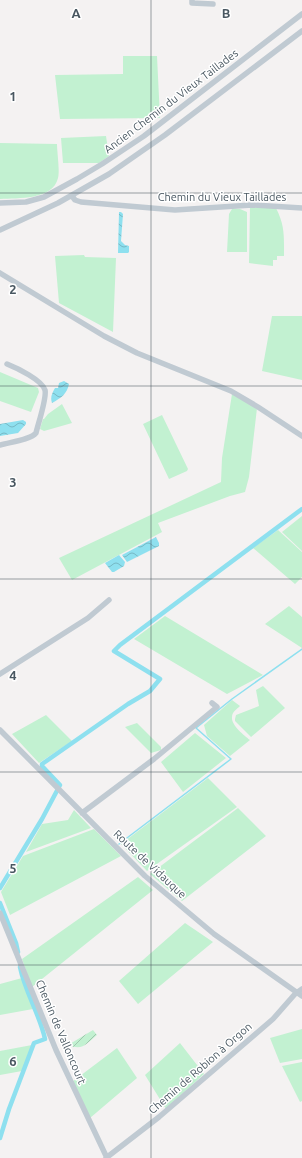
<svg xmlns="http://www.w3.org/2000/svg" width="302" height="1158" font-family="Ubuntu,sans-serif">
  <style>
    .grass { fill: #c2f1d1 }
    .garden { fill: url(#garden-furrows) }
    .water { fill: url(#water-waves) }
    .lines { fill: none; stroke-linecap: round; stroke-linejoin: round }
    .stream { stroke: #8ee0ef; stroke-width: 1.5 }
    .canal { stroke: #8ee0ef; stroke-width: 4.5 }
    .minor { stroke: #c0cad2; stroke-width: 5.5 }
    .grid { fill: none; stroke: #495761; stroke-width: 1; stroke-opacity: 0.55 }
    .labels { text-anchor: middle; stroke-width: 3; stroke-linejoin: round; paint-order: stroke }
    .street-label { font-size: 11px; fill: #495761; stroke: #fff }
    .grid-label { font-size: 13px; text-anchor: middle; font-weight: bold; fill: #495761; stroke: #fff; stroke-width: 3; stroke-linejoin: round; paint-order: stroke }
  </style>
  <defs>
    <pattern id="garden-furrows" width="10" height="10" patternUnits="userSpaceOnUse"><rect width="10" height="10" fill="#c2f1d1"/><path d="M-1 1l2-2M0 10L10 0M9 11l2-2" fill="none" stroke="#a0c6ad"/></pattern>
    <pattern id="water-waves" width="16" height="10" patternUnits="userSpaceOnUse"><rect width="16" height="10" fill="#8ee0ef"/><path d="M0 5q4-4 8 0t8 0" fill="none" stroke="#76b8c5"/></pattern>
  </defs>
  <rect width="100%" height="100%" fill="#f4f2f2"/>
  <path class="grass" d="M123 56H157L160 118 60 119 55 75 123 74Z
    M106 136 109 156 99 163H63L61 138Z
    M0 143 57 144C57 152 60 171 58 178 53 200 18 198 0 199Z
    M250 207 276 208C285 226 284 236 284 256H277V260H273V266L249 263Z
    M232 209H240L247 212V252H227L229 214Z
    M84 255 85 257 116 258 113 332 59 303 55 256Z
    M272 316H302V380L262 371Z
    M0 372 38 388 39 392 31 412 0 401Z
    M232 394 257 408 249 477 245 492 230 496 158 523 162 532 72 580 59 558 221 482 222 458Z
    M62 404 72 423 44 431 40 429 43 419H44L48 414Z
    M162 415 188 469 187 471 169 479 143 424Z
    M302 516V551L282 532Z
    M278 530 302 552V577L295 584 253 548Z
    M289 606 302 617V648L265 624Z
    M165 616 263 675 227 694 134 639Z
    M263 686 285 708 251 737 235 721V719L236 715 259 706 256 690Z
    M232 700 240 706C237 709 232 712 232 717 231 725 244 735 250 740L230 756 207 736 204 725Z
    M46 715 72 741 39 763 12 734Z
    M137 723 161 747V750L151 753 125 727Z
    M195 733 226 758 183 792 161 762Z
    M208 778 237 807 147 871 121 844Z
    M238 808 266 836 182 901 150 874Z
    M74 810 91 828 26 852 42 824 68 820Z
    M94 829 121 856 10 915 1 892 23 856Z
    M138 877 153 890 32 987 22 959Z
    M185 923 213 942 138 1004 119 981Z
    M22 978 33 1009 0 1015V984Z
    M302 1029V1059L280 1063 270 1038Z
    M180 1043 204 1074 166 1109 145 1075Z
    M32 1045 22 1071 0 1075V1051Z
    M117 1048 137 1078 90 1118 72 1082Z
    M302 1062V1101L300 1102 282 1066Z"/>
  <path class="garden" d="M93 1030 97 1035C86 1044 83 1051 68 1045Z"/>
  <path class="water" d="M119 212H121L123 214 121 241 125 245 129 246V252L128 253H118Z
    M64 381 69 384C67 394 61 398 52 403 50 398 52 393 55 388H58L59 383Z
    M23 420 26 422V424L18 433 0 436V424Z
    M156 537 159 543V546L127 562 122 555Z
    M119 555 125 562 124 566 114 572H112L105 563Z"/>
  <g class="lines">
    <path class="stream" d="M119 844 231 759 196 728 232 699 302 649"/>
    <path class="canal" d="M0 888 42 819 60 785 42 766V764L128 704 150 691 160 679 114 651 120 645 302 509
      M0 903 16 943 18 952
      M0 1138 9 1109 34 1043 45 1039C40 1015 25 992 20 967"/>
    <path class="minor" d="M192 0V3L213 4
      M72 196 75 200 81 202 175 210 252 205 302 208
      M0 203 26 202 44 197 77 179 102 164 144 136 302 14
      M0 230 58 203 109 174 165 135 302 31
      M0 273 104 336 137 353 231 391 258 407 302 436
      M0 445C10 442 30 440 36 433 38 424 47 398 45 390 42 380 17 368 7 364
      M0 674 88 618 109 600
      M0 730 145 876 214 934 302 996
      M82 813 154 759 217 707 212 703
      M0 913 56 1050 107 1158
      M106 1158 159 1117 273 1019 295 994 302 989"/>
  </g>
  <path class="grid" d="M151 0V1158M0 193H302M0 386H302M0 579H302M0 772H302M0 965H302"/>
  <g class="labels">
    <g class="street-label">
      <text transform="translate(171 101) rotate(-37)" y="4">Ancien Chemin du Vieux Taillades</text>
      <text x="222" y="201">Chemin du Vieux Taillades</text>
      <text transform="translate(150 864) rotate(43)" y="4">Route de Vidauque</text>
      <text transform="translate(61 1032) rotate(67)" y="4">Chemin de Valloncourt</text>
      <text transform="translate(200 1068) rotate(-41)" y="4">Chemin de Robion à Orgon</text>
    </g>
  </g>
  <g class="grid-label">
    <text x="76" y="18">A</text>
    <text x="226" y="18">B</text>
    <text x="13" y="101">1</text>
    <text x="13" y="294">2</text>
    <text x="13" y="487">3</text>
    <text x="13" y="680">4</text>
    <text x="13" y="873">5</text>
    <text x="13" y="1066">6</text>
  </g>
</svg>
